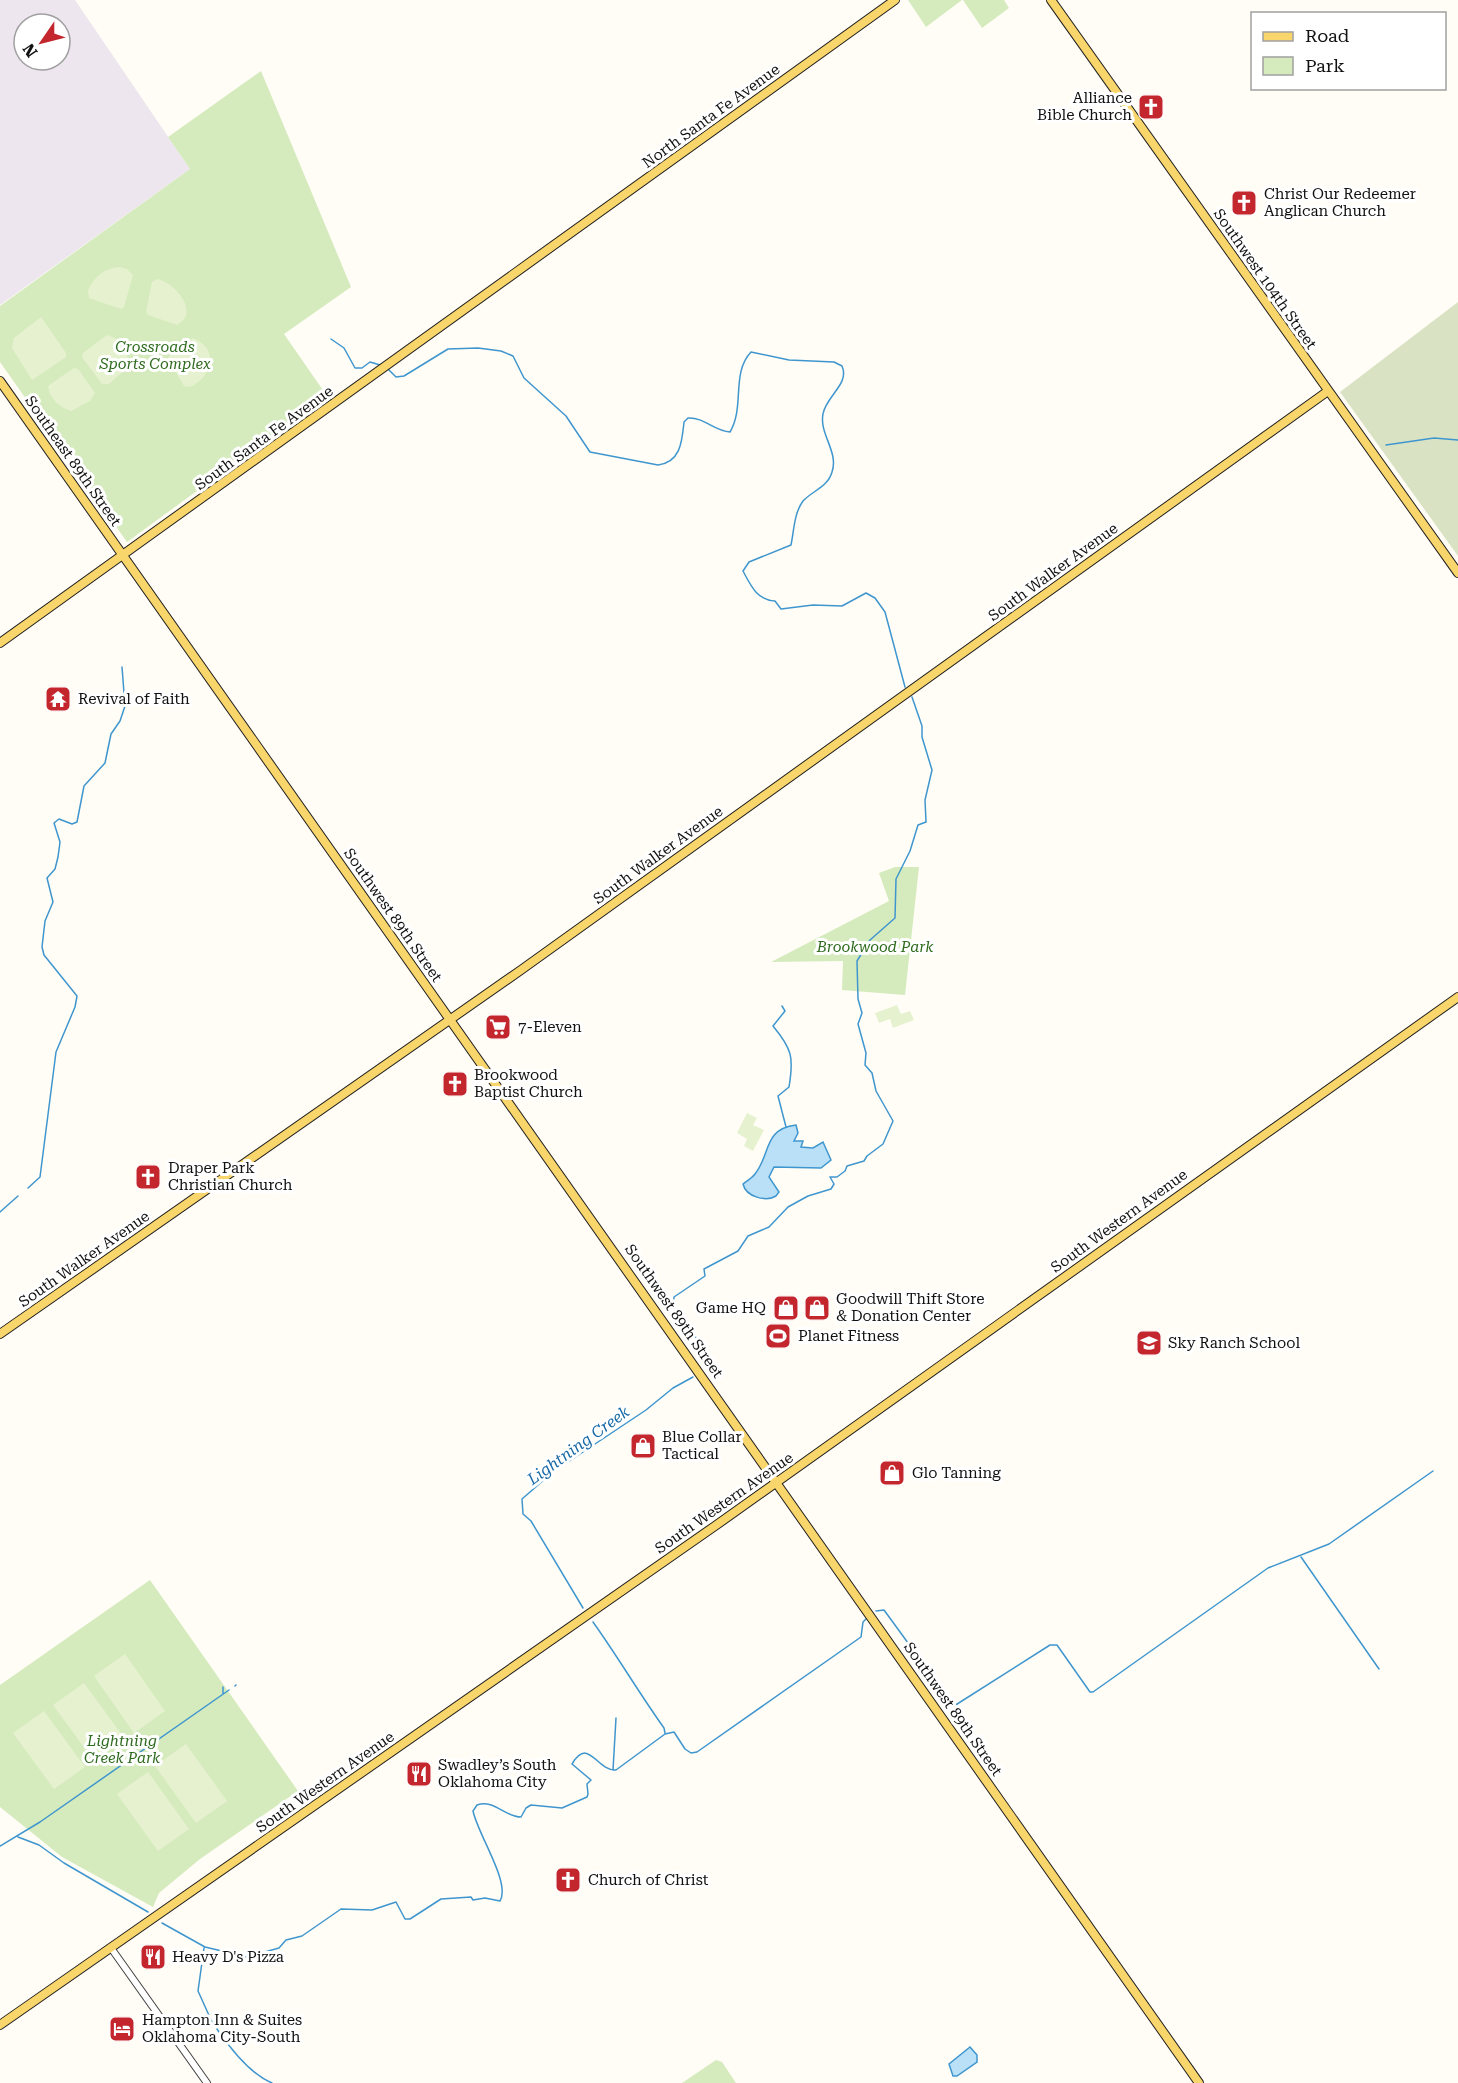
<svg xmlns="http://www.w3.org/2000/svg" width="1458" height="2083" font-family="'Roboto Serif',serif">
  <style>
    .industrial { fill: #eee6ef; fill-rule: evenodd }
    .green { fill: #d5ebbd }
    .cemetery { fill: #d9e3c4 }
    .pitch { fill: #e6f2cf }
    .water { fill: #b9e0f7; stroke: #3f96cf; stroke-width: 1.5 }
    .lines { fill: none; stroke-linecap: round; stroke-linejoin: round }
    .stream { stroke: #3f96cf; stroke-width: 1.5 }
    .minor-casing { stroke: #444; stroke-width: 8 }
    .major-casing { stroke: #222; stroke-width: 10 }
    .minor { stroke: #fff; stroke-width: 6 }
    .major { stroke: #f9d66b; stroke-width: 8 }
    .labels { text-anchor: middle; stroke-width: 6; stroke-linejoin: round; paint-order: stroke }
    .poi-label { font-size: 15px; fill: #111; stroke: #fff; text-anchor: start }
    .street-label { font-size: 15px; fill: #111; stroke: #fff }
    .park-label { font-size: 15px; font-style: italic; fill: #2f6b1f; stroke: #fff }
    .water-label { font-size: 16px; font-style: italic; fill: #1768a6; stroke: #fff }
  </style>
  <rect width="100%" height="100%" fill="#fffdf5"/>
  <path class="industrial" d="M0 0H75L190 169 0 305ZM24 24H60V60H24Z"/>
  <path class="green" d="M908 0H962L926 27Z
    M963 0H1004L1009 8 982 28Z
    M261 71 351 287 284 334 327 396 127 542 0 362V306L190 169 168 137Z
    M895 867H919L905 995 842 990 843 961 771 962 889 901 879 873Z
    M150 1580 298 1791 200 1859 159 1893 153 1907 62 1857 0 1807V1685Z
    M716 2060 722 2062 736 2083H682Z"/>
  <path class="cemetery" d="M1458 302V556L1340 392Z"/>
  <path class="pitch" d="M120 267 127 269 133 275 124 307 121 309 89 298 88 291C94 276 105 268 120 267Z
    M157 279C174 282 201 312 177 325L148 315 146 312 152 282Z
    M41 317 66 353V357L32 380 12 348 14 338Z
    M107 335C122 339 129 352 128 367L109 384H102L82 357 83 353Z
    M193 338C220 349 212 377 190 387L184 386 168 359 169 356Z
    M74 368 78 369 95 393 90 401 71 411C59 407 50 399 48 386Z
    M897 1005 901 1014 910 1011 914 1020 893 1028 890 1019 879 1023 875 1013Z
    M747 1113 757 1118 753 1125 764 1130 753 1151 744 1146 747 1139 737 1133Z
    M125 1654 165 1711 134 1733 94 1676Z
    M84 1683 125 1739 94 1761 53 1705Z
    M44 1711 85 1767 54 1789 13 1733Z
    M186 1744 227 1801 196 1823 155 1766Z
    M148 1772 189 1829 158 1851 117 1794Z"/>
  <path class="water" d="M796 1125 798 1133 794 1141H803L801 1147 813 1148 823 1142 831 1160 821 1168 774 1167 769 1177 779 1192 776 1196C766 1202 746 1197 743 1184 747 1181 752 1178 755 1174 771 1154 763 1129 796 1125Z
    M970 2047 977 2055V2062L957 2076H953L949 2064Z"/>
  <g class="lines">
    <path class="stream" d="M331 339 344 348 355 368H362L370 362 380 365
      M387 368 396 377 404 376 448 349 478 348 501 351 513 356 524 378 566 416 590 452 658 465C681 462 682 441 684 422L688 418C704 417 714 431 730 432 745 407 731 373 751 352L789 360 834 362 842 366C850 384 826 396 823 414 819 434 839 452 832 472 828 487 812 491 803 501 794 513 794 531 791 545L749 562 743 571C751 586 757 600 775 601L781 609 813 605 842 606 866 593 875 598 885 612 905 687
      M1386 445 1434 438 1458 440
      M782 1006 785 1011 773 1026C792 1049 794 1057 789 1087L778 1096 786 1127
      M28 1188 40 1177 56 1052 75 1007 77 996 44 955 42 947 45 921 53 902 47 878 55 869 58 857 60 842 54 823 59 819 72 824 77 822 84 786 105 763 111 734 120 721 125 706 122 667
      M0 1212 18 1196
      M707 1365 710 1359C701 1336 672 1320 674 1297L705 1276 704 1269 738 1251 748 1236 769 1227 788 1207 808 1196 831 1189 834 1184 830 1177H837L845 1171 847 1166 864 1161 867 1156 883 1144 893 1121 876 1091 872 1073 865 1065 866 1053 858 1024 862 1013 858 999 857 961 870 940 895 918 896 879 910 851 918 825 926 822 925 800 932 770 922 737V726L912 697
      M1301 1557 1379 1669
      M583 1608 531 1521 523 1514 522 1499 553 1472 646 1410 673 1388 693 1377
      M876 1611 884 1610 954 1706 1050 1645H1057L1090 1692H1093L1268 1568 1329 1544 1433 1471
      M593 1622C618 1657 639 1693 664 1728L665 1733
      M235 1686 236 1685
      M223 1687V1694
      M613 1770 616 1718
      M18 1837 39 1845 64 1863 148 1912
      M0 1846 40 1822 229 1690
      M162 1923 205 1947 247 1957 279 1948 286 1940 302 1936 341 1909 372 1910 396 1902 405 1919H410L441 1899 471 1897 473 1900 485 1898 500 1901C511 1883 478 1835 473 1811L477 1805C494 1799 505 1817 521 1817L526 1808 531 1805 562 1808 587 1797 588 1794 587 1784 591 1780 572 1764C589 1736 596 1771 616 1770L665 1734 674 1732 685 1749 691 1753 697 1752 861 1637 863 1622 867 1618
      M204 1948 198 1991 212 2022
      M217 2029C230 2048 250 2074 272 2083"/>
    <g class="minor-casing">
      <path id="minor" d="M111 1948 207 2083"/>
    </g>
    <g class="major-casing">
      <path id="major" d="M1051 0 1458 573
        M0 381 1199 2083
        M0 643 895 0
        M0 1334 521 970 1328 391
        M0 2025 715 1526 1458 997"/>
    </g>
    <use href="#minor" class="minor"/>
    <use href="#major" class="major"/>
  </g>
  <defs>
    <g id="church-square" transform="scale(1.35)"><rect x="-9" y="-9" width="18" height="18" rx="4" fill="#c4262e" stroke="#fff"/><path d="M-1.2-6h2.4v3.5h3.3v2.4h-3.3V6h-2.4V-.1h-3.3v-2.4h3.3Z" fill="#fff"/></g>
    <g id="temple-square" transform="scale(1.35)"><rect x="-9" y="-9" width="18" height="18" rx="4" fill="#c4262e" stroke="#fff"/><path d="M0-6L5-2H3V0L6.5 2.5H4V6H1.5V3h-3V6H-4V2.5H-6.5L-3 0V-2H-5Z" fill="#fff"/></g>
    <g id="supermarket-square" transform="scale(1.35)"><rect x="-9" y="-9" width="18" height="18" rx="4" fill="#c4262e" stroke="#fff"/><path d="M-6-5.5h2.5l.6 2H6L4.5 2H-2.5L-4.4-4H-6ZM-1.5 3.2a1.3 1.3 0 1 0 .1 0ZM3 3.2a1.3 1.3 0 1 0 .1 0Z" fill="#fff"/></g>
    <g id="shop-square" transform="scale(1.35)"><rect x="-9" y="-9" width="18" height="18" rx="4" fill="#c4262e" stroke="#fff"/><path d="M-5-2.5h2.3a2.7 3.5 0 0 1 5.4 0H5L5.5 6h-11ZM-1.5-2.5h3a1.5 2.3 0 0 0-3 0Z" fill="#fff"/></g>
    <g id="stadium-square" transform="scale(1.35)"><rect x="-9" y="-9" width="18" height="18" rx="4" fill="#c4262e" stroke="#fff"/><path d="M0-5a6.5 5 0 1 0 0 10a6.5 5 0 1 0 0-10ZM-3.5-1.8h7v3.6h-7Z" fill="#fff"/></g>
    <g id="school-square" transform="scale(1.35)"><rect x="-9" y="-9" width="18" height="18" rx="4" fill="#c4262e" stroke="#fff"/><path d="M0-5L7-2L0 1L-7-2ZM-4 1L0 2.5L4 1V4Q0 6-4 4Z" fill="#fff"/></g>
    <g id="restaurant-square" transform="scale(1.35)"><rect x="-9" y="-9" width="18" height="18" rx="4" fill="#c4262e" stroke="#fff"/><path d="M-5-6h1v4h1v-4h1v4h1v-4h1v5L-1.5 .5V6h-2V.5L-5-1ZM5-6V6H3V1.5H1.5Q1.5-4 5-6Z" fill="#fff"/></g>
    <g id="hotel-square" transform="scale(1.35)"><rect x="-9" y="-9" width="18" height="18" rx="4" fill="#c4262e" stroke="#fff"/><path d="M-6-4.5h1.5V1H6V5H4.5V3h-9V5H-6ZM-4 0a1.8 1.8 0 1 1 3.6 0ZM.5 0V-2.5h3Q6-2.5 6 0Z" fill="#fff"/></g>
  </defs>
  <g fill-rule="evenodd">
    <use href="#church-square" x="1151" y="107"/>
    <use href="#church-square" x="1244" y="203"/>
    <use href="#temple-square" x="58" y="699"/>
    <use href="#supermarket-square" x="498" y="1027"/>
    <use href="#church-square" x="455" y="1084"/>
    <use href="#church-square" x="148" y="1177"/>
    <use href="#shop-square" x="786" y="1308"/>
    <use href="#shop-square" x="817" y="1308"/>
    <use href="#stadium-square" x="778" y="1336"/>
    <use href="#school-square" x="1149" y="1343"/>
    <use href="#shop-square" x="643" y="1446"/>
    <use href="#shop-square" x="892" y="1473"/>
    <use href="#restaurant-square" x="419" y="1774"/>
    <use href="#church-square" x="568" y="1880"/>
    <use href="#restaurant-square" x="153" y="1957"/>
    <use href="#hotel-square" x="122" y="2029"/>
  </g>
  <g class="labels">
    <g class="poi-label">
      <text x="1132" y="103" text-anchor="end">Alliance<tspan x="1132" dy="17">Bible Church</tspan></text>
      <text x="1264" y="199">Christ Our Redeemer<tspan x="1264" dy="17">Anglican Church</tspan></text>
      <text x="78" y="704">Revival of Faith</text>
      <text x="518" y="1032">7-Eleven</text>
      <text x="474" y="1080">Brookwood<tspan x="474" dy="17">Baptist Church</tspan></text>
      <text x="168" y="1173">Draper Park<tspan x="168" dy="17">Christian Church</tspan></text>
      <text x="836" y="1304">Goodwill Thift Store<tspan x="836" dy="17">&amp; Donation Center</tspan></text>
      <text x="766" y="1313" text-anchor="end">Game HQ</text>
      <text x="798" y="1341">Planet Fitness</text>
      <text x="1168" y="1348">Sky Ranch School</text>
      <text x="662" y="1442">Blue Collar<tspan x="662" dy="17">Tactical</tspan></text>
      <text x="912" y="1478">Glo Tanning</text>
      <text x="438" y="1770">Swadley’s South<tspan x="438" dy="17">Oklahoma City</tspan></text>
      <text x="588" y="1885">Church of Christ</text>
      <text x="172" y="1962">Heavy D's Pizza</text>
      <text x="142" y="2025">Hampton Inn &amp; Suites<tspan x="142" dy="17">Oklahoma City-South</tspan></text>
    </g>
    <g class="street-label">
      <text transform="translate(711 116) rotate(-36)" y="5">North Santa Fe Avenue</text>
      <text transform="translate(1265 279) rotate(55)" y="5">Southwest 104th Street</text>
      <text transform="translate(264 438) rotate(-36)" y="5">South Santa Fe Avenue</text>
      <text transform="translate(73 461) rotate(55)" y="5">Southeast 89th Street</text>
      <text transform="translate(1053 572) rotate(-36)" y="5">South Walker Avenue</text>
      <text transform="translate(658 855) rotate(-36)" y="5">South Walker Avenue</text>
      <text transform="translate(393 915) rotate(55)" y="5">Southwest 89th Street</text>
      <text transform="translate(1119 1221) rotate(-36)" y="5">South Western Avenue</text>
      <text transform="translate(84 1259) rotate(-35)" y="5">South Walker Avenue</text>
      <text transform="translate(674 1311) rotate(55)" y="5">Southwest 89th Street</text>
      <text transform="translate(724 1503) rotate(-35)" y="5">South Western Avenue</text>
      <text transform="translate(953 1709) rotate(55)" y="5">Southwest 89th Street</text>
      <text transform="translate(325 1782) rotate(-35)" y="5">South Western Avenue</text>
    </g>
    <g class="park-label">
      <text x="155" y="352">Crossroads<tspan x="155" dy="17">Sports Complex</tspan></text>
      <text x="875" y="952">Brookwood Park</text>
      <text x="122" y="1746">Lightning<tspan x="122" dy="17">Creek Park</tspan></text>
    </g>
    <g class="water-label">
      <text transform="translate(578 1445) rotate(-36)" y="6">Lightning Creek</text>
    </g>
  </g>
  <rect x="1251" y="12" width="195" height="78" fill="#ffffff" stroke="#a0a0a0" stroke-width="1.5"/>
  <rect x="1263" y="32" width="30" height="9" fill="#f9d66b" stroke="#a0a0a0" stroke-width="1.5"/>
  <text x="1305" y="42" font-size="18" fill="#111111">Road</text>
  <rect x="1263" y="57" width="30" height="18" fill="#d5ebbd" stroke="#a0a0a0" stroke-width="1.5"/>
  <text x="1305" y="72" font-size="18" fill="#111111">Park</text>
  <g transform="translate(42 42) rotate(235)"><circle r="28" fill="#ffffff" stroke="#a0a0a0" stroke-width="1.5"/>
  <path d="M0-4.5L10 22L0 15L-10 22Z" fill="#c4262e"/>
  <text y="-9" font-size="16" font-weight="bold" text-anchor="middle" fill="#111111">N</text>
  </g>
</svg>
